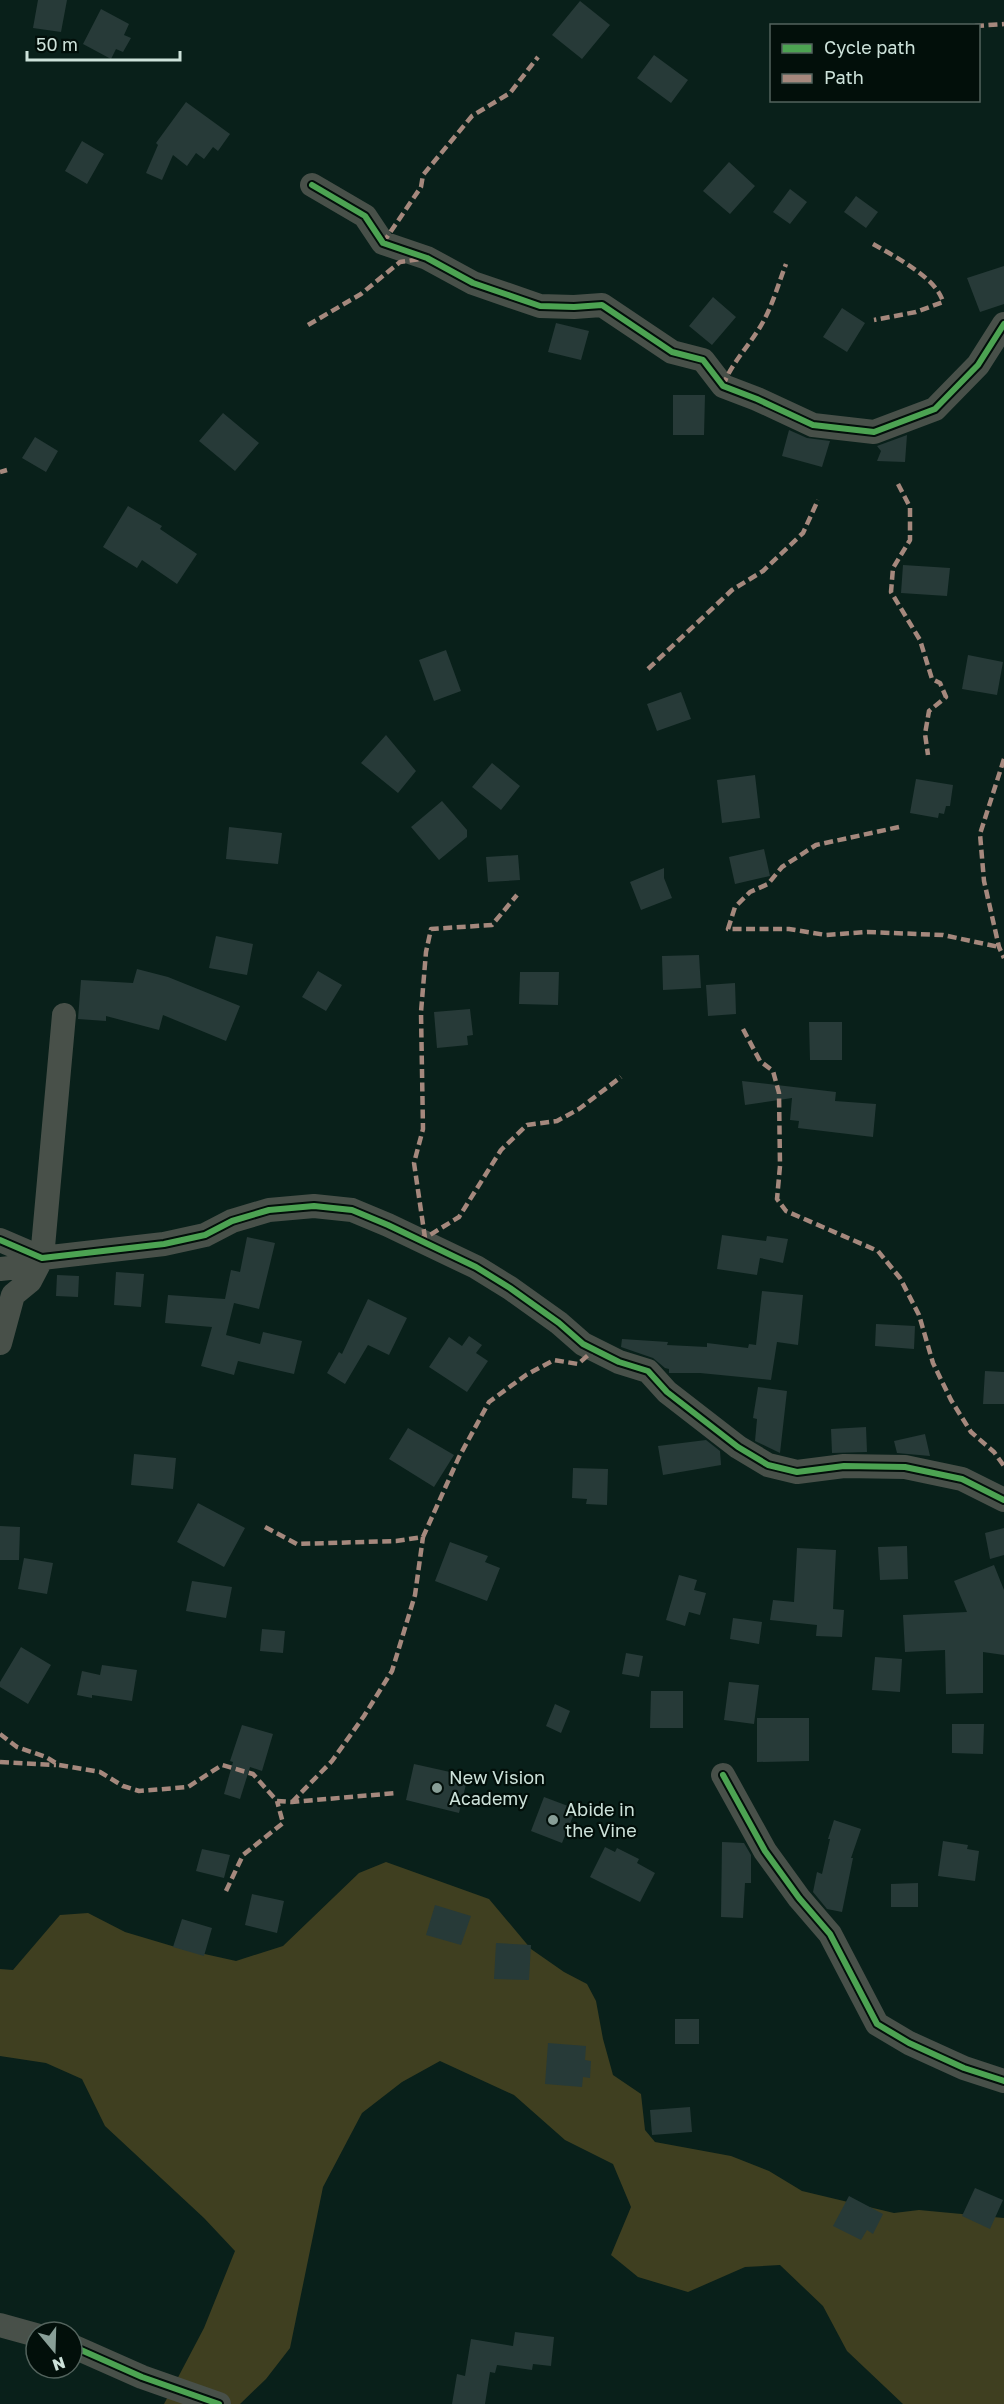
<svg xmlns="http://www.w3.org/2000/svg" width="1004" height="2404" font-family="'Golos Text',sans-serif">
  <style>
    .green { fill: #3f3f20 }
    .building { fill: #273a38 }
    .lines { fill: none; stroke-linecap: round; stroke-linejoin: round }
    .minor { stroke: #485049; stroke-width: 24 }
    .quiet { stroke: #a5887d; stroke-width: 4.5; stroke-dasharray: 9 4.5; stroke-linecap: butt }
    .cycleway-casing { stroke: #020f0a; stroke-width: 10 }
    .cycleway { stroke: #4ca352; stroke-width: 6 }
    .poi-dot { fill: #889e97; stroke: #020f0a; stroke-width: 2 }
    .labels { text-anchor: middle; stroke-width: 4.5; stroke-linejoin: round; paint-order: stroke }
    .poi-label { font-size: 18px; fill: #cde2da; stroke: #020f0a; text-anchor: start }
  </style>
  <rect width="100%" height="100%" fill="#09201a"/>
  <path class="green" d="M386 1862 489 1899 531 1949 564 1972 587 1984 596 2001 603 2039 613 2075 641 2094 645 2130 655 2142 731 2156 769 2171 802 2191 894 2213 919 2210 1004 2218V2404H903L847 2351 823 2306 780 2265 745 2267 688 2292 638 2277 611 2255 631 2207 613 2164 565 2140 514 2095 440 2061 402 2082 362 2113 323 2187 290 2348 266 2379 240 2404H164L204 2328 235 2251 204 2218 105 2126 82 2079 46 2063 0 2056V1969L13 1970 60 1915 88 1913 125 1932 182 1949 236 1961 283 1946 359 1873Z"/>
  <path class="building" d="M38 0H67L61 32 33 28Z
    M580 1 610 25 582 59 552 35Z
    M101 9 129 24 124 35 131 38 123 52 116 49 111 59 83 44Z
    M654 55 688 80 671 103 637 78Z
    M186 102 230 134 218 151 213 147 204 159 196 153 187 166 173 155 162 180 146 173 158 145 156 143Z
    M82 141 104 154 87 184 65 171Z
    M729 162 755 186 730 214 703 191Z
    M790 189 807 202 790 224 773 212Z
    M856 196 878 212 866 228 844 212Z
    M1004 266V304L980 312 967 278Z
    M713 297 736 317 712 345 689 326Z
    M842 308 865 323 847 352 823 337Z
    M556 323 589 331 581 360 548 352Z
    M673 395H705L704 435H673Z
    M223 413 259 443 235 471 199 441Z
    M789 430 807 438 830 441 822 467 782 456Z
    M907 435 905 462 877 461 881 451 877 446Z
    M35 437 58 451 46 472 22 458Z
    M128 506 162 526 160 529 197 554 177 584 142 560 137 568 103 547Z
    M903 565 950 568 947 596 901 593Z
    M446 650 461 691 434 701 419 660Z
    M968 655 1003 662 997 695 962 689Z
    M681 692 691 719 657 731 647 704Z
    M386 735 416 771 398 793 361 763Z
    M492 763 520 786 501 810 472 787Z
    M755 775 760 818 722 823 717 780Z
    M916 779 953 785 950 806H946L944 814 939 813 938 818 910 813Z
    M442 801 467 830V837L439 860 411 827Z
    M229 827 282 833 278 864 226 859Z
    M764 849 770 876 735 884 729 857Z
    M518 855 520 880 488 882 486 857Z
    M664 868V878L672 898 641 910 630 882Z
    M216 936 253 944 247 975 209 968Z
    M699 955 701 988 663 990 662 956Z
    M137 969 168 977 240 1006 226 1041 163 1015 159 1030 106 1016V1021L78 1019 81 980 133 983Z
    M318 971 342 985 326 1011 302 997Z
    M520 972H559L558 1005 519 1004Z
    M735 983 736 1014 708 1016 706 985Z
    M470 1009 473 1035 467 1036 468 1045 437 1048 434 1012Z
    M809 1022H842V1060H810Z
    M742 1081 836 1092 835 1101 876 1104 873 1137 798 1128 799 1121 790 1120 792 1098 745 1105Z
    M722 1235 766 1241 767 1236 788 1239 783 1263 760 1258 757 1275 717 1269Z
    M247 1237 275 1243 270 1264 259 1309 234 1303 226 1335 260 1344 263 1332 302 1341 294 1374 238 1361 234 1375 201 1366 212 1327 165 1323 168 1295 225 1299 231 1270 240 1272Z
    M116 1272 144 1274 141 1307 114 1305Z
    M57 1275 79 1276 78 1297 56 1296Z
    M762 1291 803 1295 798 1345 777 1342 771 1380 700 1373H669V1369L665 1368 653 1358 621 1347 622 1339 668 1342 667 1345 707 1347V1343L748 1348 749 1344 756 1345Z
    M368 1299 407 1318 389 1355 368 1345 345 1384 327 1373 339 1352 342 1354Z
    M876 1324 915 1326 914 1349 875 1346Z
    M469 1336 482 1345 476 1353 488 1361 467 1392 429 1367 449 1337 462 1346Z
    M985 1371 1004 1372V1404H983Z
    M758 1387 787 1391 780 1453 755 1441 757 1419 753 1418Z
    M866 1427 867 1452 832 1453 831 1429Z
    M408 1428 454 1455 434 1487 389 1459Z
    M925 1434 930 1456 897 1453 894 1441Z
    M706 1440 720 1451 721 1465 663 1475 658 1446Z
    M134 1454 176 1458 173 1489 131 1485Z
    M573 1468 608 1469 607 1505 586 1504 587 1499 572 1498Z
    M198 1503 245 1528 224 1567 177 1542Z
    M0 1526 20 1527 19 1560H0Z
    M1004 1528V1555L990 1559 985 1533Z
    M450 1542 488 1556 485 1562 500 1568 487 1601 435 1581Z
    M907 1546 908 1579 880 1580 878 1547Z
    M797 1548 836 1550 833 1609 844 1610 842 1637 816 1636 817 1625 770 1620 773 1600 794 1602Z
    M24 1558 53 1563 47 1594 18 1589Z
    M994 1565 1004 1590V1655L983 1652V1693L946 1694 945 1650 905 1652 903 1615 967 1612 954 1581Z
    M679 1575 697 1580 694 1590 706 1593 700 1615 689 1612 685 1626 666 1620Z
    M192 1581 232 1587 226 1618 186 1611Z
    M733 1618 762 1622 759 1644 730 1639Z
    M262 1629 285 1631 283 1653 260 1651Z
    M21 1647 51 1665 28 1704 0 1687V1682Z
    M626 1653 643 1656 639 1677 622 1674Z
    M875 1657 902 1659 900 1692 872 1690Z
    M102 1665 137 1670 132 1701 92 1695V1698L77 1695 82 1671 100 1675Z
    M729 1682 759 1685 754 1724 724 1720Z
    M651 1691H683V1728H650Z
    M555 1704 570 1711 561 1733 546 1726Z
    M757 1718H809V1761L757 1762Z
    M952 1724H984L983 1754 952 1753Z
    M242 1725 273 1734 262 1771 250 1767 240 1799 224 1794 233 1762 230 1761Z
    M414 1764 468 1776 459 1813 406 1800Z
    M544 1797 576 1809 562 1843 531 1831Z
    M834 1820 861 1829 851 1858H853L842 1912 827 1909 813 1892 817 1872 822 1874 830 1839H828Z
    M943 1841 968 1845 967 1849 979 1851 975 1881 938 1876Z
    M722 1842 744 1843 751 1855V1883H745L743 1918 721 1917Z
    M605 1847 615 1852 617 1848 639 1859 637 1863 655 1873 640 1902 590 1877Z
    M202 1849 230 1855 224 1878 196 1871Z
    M918 1883V1907H891V1884Z
    M252 1894 284 1901 277 1933 245 1925Z
    M435 1905 471 1916 461 1945 426 1935Z
    M182 1919 212 1928 204 1956 173 1947Z
    M496 1943 531 1945 529 1980 494 1979Z
    M675 2019H699V2044H675Z
    M548 2043 586 2046 585 2060 591 2061 590 2078 583 2077 582 2087 545 2084Z
    M690 2107 692 2132 652 2135 650 2110Z
    M975 2188 1003 2200 990 2229 962 2216Z
    M849 2196 883 2214 873 2234 867 2230 861 2240 833 2226Z
    M515 2332 554 2337 551 2366 533 2364 532 2370 497 2365 495 2373 490 2372 485 2404H452L457 2374 465 2376 471 2339 513 2346Z"/>
  <g class="lines">
    <path class="minor" d="M312 185 365 216 383 243 427 258 473 283 540 306 574 307 602 305 672 352 703 360 723 386 757 399 813 425 874 432 935 409 978 365 1004 324
      M0 1240 42 1258 164 1244 205 1235 232 1221 269 1210 314 1206 352 1210 388 1225 476 1267 510 1288 559 1323 583 1344 619 1362 648 1371 667 1392 738 1447 768 1465 797 1472 844 1466 905 1467 962 1479 1004 1500
      M0 1269 37 1265
      M0 1343 13 1295 30 1281 42 1258 64 1015
      M723 1775 765 1851 799 1898 830 1934 877 2024 909 2043 964 2068 1004 2081
      M0 2325 36 2335
      M72 2346 142 2377 219 2404"/>
    <path class="quiet" d="M975 26 1004 24
      M383 243 421 187 423 175 472 116 510 93 538 57
      M873 244C894 256 937 278 943 302L916 312 874 320
      M308 325 361 294 400 262 421 259
      M723 386C731 363 751 344 763 322 773 304 779 282 786 264
      M0 472 7 470
      M898 484 910 507V540L893 568 891 592 920 640 932 679 940 683 946 697 929 711 925 734 928 755
      M648 669 732 590 763 571 803 533 818 500
      M1004 759 980 834 984 881 999 947 1004 958
      M899 827 816 845 782 867 768 884 750 892 735 907 728 929H789L826 935 867 932 943 935 999 947
      M743 1029 760 1061 773 1071 779 1093 780 1166 777 1199 786 1211 878 1251 900 1278 919 1315 933 1363 951 1400 971 1432 994 1452 1004 1466
      M418 1237 425 1238 459 1217 501 1150 527 1125 557 1121 579 1109 621 1077
      M425 1238 414 1163 423 1129 421 1012 426 952 431 929 492 925 517 895
      M265 1527 297 1544 396 1541 423 1537 459 1457 489 1402 526 1375 554 1360 578 1364 594 1350
      M0 1734 17 1747 46 1757 59 1765 100 1772 123 1786 139 1791 188 1787 222 1765 253 1774 277 1801 292 1802 396 1793
      M0 1762 56 1765
      M292 1802 332 1761 364 1716 392 1671 415 1595 423 1537
      M226 1891 243 1855 283 1823 277 1801"/>
    <g class="cycleway-casing">
      <path id="cycleway" d="M312 185 365 216 383 243 427 258 473 283 540 306 574 307 602 305 672 352 703 360 723 386 757 399 813 425 874 432 935 409 978 365 1004 324
        M0 1240 42 1258 164 1244 205 1235 232 1221 269 1210 314 1206 352 1210 388 1225 476 1267 510 1288 559 1323 583 1344 619 1362 648 1371 667 1392 738 1447 768 1465 797 1472 844 1466 905 1467 962 1479 1004 1500
        M723 1775 765 1851 799 1898 830 1934 877 2024 909 2043 964 2068 1004 2081
        M72 2346 142 2377 219 2404"/>
    </g>
    <use href="#cycleway" class="cycleway"/>
  </g>
  <g class="poi-dot">
    <circle cx="437" cy="1788" r="6"/>
    <circle cx="553" cy="1820" r="6"/>
  </g>
  <g class="labels">
    <g class="poi-label">
      <text x="449" y="1784">New Vision<tspan x="449" dy="21">Academy</tspan></text>
      <text x="565" y="1816">Abide in<tspan x="565" dy="21">the Vine</tspan></text>
    </g>
  </g>
  <rect x="770" y="24" width="210" height="78" fill="#020f0a" stroke="#53635d" stroke-width="1.5"/>
  <rect x="782" y="44" width="30" height="9" fill="#4ca352" stroke="#53635d" stroke-width="1.5"/>
  <text x="824" y="54" font-size="18" fill="#cde2da">Cycle path</text>
  <rect x="782" y="74" width="30" height="9" fill="#a5887d" stroke="#53635d" stroke-width="1.5"/>
  <text x="824" y="84" font-size="18" fill="#cde2da">Path</text>
  <g transform="translate(54 2350) rotate(161)"><circle r="28" fill="#020f0a" stroke="#53635d" stroke-width="1.5"/>
  <path d="M0-4.5L10 22L0 15L-10 22Z" fill="#889e97"/>
  <text y="-9" font-size="16" font-weight="bold" text-anchor="middle" fill="#cde2da">N</text>
  </g>
  <path d="M27 51v9h153v-9" fill="none" stroke="#cde2da" stroke-width="3"/>
  <text x="36" y="51" font-size="18" fill="#cde2da" stroke="#020f0a" stroke-width="4.5" paint-order="stroke">50 m</text>
</svg>
